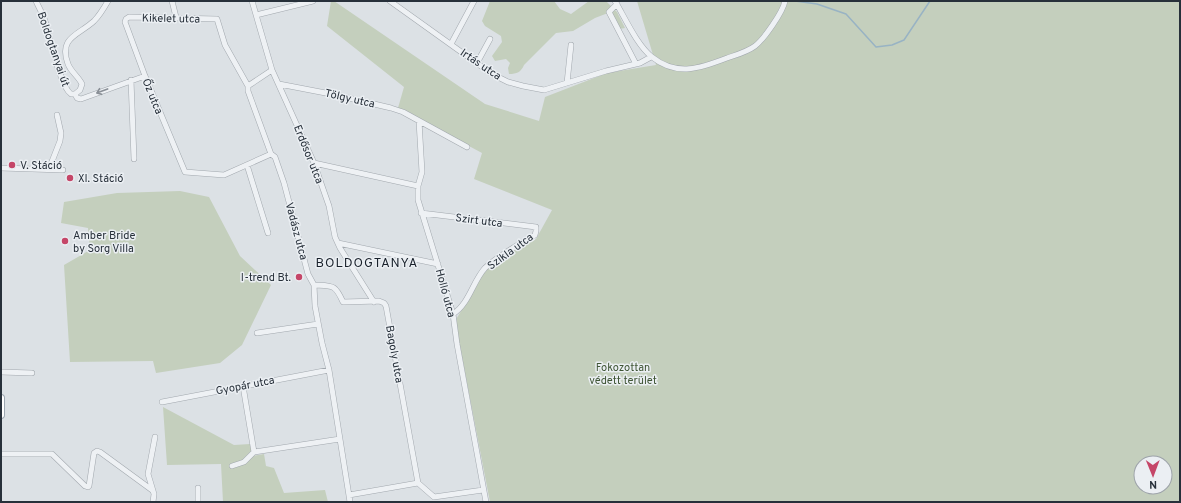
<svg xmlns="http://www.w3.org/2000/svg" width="1181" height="503" font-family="Overpass,sans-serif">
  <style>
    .green { fill: #c4cfbd; fill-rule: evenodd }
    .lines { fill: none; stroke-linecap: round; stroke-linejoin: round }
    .stream { stroke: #98b3c4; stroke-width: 1.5 }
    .minor-casing { stroke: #a2a8ae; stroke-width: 6 }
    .major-casing { stroke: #9ca6b0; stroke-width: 8 }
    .minor { stroke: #eef1f4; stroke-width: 5 }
    .major { stroke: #fff; stroke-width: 6 }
    .oneway { stroke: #8a9097 }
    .poi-dot { fill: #c54668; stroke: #ebeff3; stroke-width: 1.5 }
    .labels { text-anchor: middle; stroke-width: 3; stroke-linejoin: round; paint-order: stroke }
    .street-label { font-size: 11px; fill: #27303a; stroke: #ebeff3 }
    .poi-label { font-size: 11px; fill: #27303a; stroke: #ebeff3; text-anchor: start }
    .park-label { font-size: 11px; fill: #3f5535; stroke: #ebeff3 }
    .quarter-label { font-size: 13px; letter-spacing: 1px; fill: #19212b; stroke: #ebeff3 }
  </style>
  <rect width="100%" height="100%" fill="#dce1e5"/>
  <path class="green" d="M331 1H334L485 104 539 121 545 97 607 73 656 65 637 1H1180V502H490L455 321 490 263 536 239 552 210 474 179 482 153 398 108 404 87 327 26ZM1141 463H1165V487H1141Z
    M490 1H554L560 9 571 14 589 1H606L617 12 625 28 619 29 608 13 595 18 573 31 556 33 524 65C521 72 517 74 509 74L508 68 510 63 506 59 495 61 492 56 502 42 501 36 485 26 482 21Z
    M180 191 209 197 240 256 271 285 242 345 220 363 156 373 153 361 70 362 64 265 90 250 88 228 61 223 64 202 117 193Z
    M163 407 234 445 250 444 253 456 264 454 266 466 274 468 284 493 325 490 328 502H223L221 464 167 465Z"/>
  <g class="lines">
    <path class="stream" d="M795 1 817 4 846 14 876 47 892 45 904 40 930 1"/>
    <g class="minor-casing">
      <path id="minor" d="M36 1C39 8 43 14 45 21 50 36 60 87 71 94H75L80 90 82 84C78 76 71 72 68 64 58 37 79 35 94 21 99 16 104 8 108 1
        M172 1 176 17
        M252 1 272 70 314 163 329 206 335 237 340 248 374 302
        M390 1 492 74 508 82 523 86 544 90 606 71 640 63 651 57
        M615 1C625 18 637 45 652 57 677 77 701 68 727 58 736 55 747 52 755 46 764 39 783 12 785 1
        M617 4 609 12 636 64
        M256 15 313 1
        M451 44 474 1
        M477 63 490 39
        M131 80 134 159
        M567 83 571 45
        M279 84 336 95 391 108 403 112 467 147
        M248 86 272 70
        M75 94 77 98 81 99 145 76
        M419 121 422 172 418 186V200L453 314 457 344 486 502
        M271 154 224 175 185 172 145 76 125 22 126 19 129 17 217 19 225 45 248 86V91L271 154 275 157 284 183 308 274 314 285 315 306 322 343 329 370 350 502
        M314 163 418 186
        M247 165 268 233
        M1 168 63 170
        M49 169 60 141 61 133 57 115
        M421 213 536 227V231L535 235C518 245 499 255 485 268 473 281 469 304 453 314
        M338 243 438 264
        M314 285C333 286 335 284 343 302L379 301 384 303 386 306 418 483
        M257 333 318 324
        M1 372 32 373
        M162 402 329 370
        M254 452 340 439
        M1 454H52L85 486 88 487 89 486 94 453 97 451 100 452 152 490
        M232 466 244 462 254 452 243 386
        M349 495 418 483 434 497 483 490
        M153 502 154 494 148 474 155 437
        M198 502V488"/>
    </g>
    <g class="major-casing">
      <path id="major" d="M1 398V415"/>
    </g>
    <use href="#minor" class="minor"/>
    <use href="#major" class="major"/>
  </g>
  <defs><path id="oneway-shaft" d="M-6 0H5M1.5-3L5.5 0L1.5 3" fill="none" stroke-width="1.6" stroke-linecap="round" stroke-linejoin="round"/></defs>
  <use class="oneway" href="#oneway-shaft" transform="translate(102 91) rotate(160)"/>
  <g class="poi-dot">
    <circle cx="12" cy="165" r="4"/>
    <circle cx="70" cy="178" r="4"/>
    <circle cx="65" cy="241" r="4"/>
    <circle cx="299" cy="277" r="4"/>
  </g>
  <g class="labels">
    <g class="street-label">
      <text transform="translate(171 18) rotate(1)" y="4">Kikelet utca</text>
      <text transform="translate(54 49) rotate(71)" y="4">Boldogtanyai út</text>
      <text transform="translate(481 64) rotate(34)" y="4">Irtás utca</text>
      <text transform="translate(153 96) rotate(68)" y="4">Őz utca</text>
      <text transform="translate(350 98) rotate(13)" y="4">Tölgy utca</text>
      <text transform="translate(309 154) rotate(68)" y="4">Erdősor utca</text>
      <text transform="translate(479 220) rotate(7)" y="4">Szirt utca</text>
      <text transform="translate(297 231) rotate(75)" y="4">Vadász utca</text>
      <text transform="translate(510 251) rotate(-36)" y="4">Szikla utca</text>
      <text transform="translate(446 293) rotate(75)" y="4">Holló utca</text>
      <text transform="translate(395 354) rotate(80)" y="4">Bagoly utca</text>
      <text transform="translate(245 385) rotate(-11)" y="4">Gyopár utca</text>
    </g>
    <g class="poi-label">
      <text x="20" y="169">V. Stáció</text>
      <text x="78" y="182">XI. Stáció</text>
      <text x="73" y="239">Amber Bride<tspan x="73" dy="13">by Sorg Villa</tspan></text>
      <text x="291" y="281" text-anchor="end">I-trend Bt.</text>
    </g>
    <g class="park-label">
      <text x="623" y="371">Fokozottan<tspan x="623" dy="13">védett terület</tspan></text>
    </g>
    <g class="quarter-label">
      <text x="367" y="267">BOLDOGTANYA</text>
    </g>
  </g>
  <rect width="1181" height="503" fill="none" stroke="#27303a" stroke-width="4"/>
  <g transform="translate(1153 475) rotate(179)"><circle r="19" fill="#ebeff3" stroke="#9da3a9"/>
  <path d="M0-3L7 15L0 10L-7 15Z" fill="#c54668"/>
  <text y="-6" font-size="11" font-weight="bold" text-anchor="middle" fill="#27303a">N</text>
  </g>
</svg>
